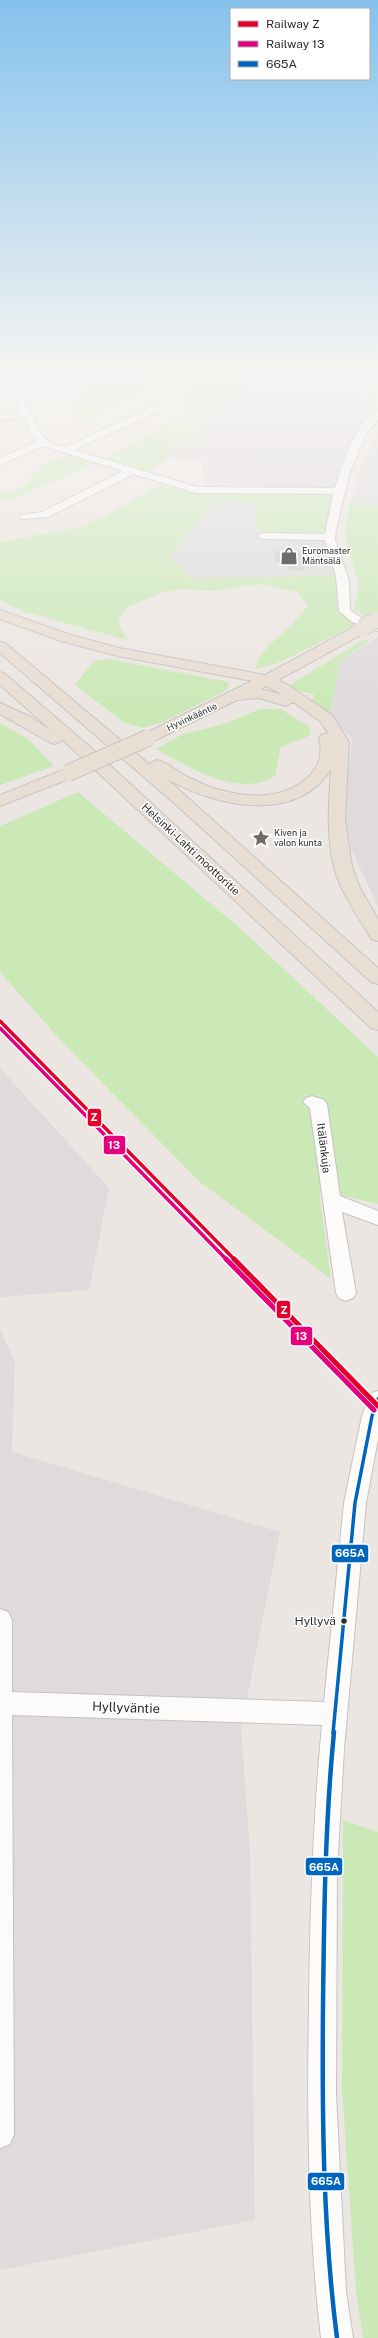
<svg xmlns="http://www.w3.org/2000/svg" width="378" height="2338" font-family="'Public Sans',sans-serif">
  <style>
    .industrial { fill: #dfdbdd }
    .green { fill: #cbe9b7 }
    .building { fill: #cfccc8; stroke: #d6d2cd }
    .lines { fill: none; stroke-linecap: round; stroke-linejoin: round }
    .minor-casing { stroke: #c4c2c3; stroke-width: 2 }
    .major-casing { stroke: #c6c4c2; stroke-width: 2 }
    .highway-casing { stroke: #c6c4c2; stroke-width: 2 }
    .minor { fill: #fcfbfa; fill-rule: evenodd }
    .major { fill: #e9e3d3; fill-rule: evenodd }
    .highway { fill: #e9ded4; fill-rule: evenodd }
    .highway-bridge-casing { stroke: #c6c4c2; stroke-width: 18; stroke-linecap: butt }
    .highway-bridge { stroke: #e9ded4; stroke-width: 16 }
    .bus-1-far1-casing { stroke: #fff; stroke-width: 6 }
    .bus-1-casing { stroke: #fff; stroke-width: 8 }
    .bus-1-far1 { stroke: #0065bd; stroke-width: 3.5 }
    .bus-1 { stroke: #0065bd; stroke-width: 4.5 }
    .rail-1-far1-casing { stroke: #fff; stroke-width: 6 }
    .rail-1-casing { stroke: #fff; stroke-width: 8 }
    .rail-2-far1-casing { stroke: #fff; stroke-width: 6 }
    .rail-2-casing { stroke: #fff; stroke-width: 8 }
    .rail-1-far1 { stroke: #e4002b; stroke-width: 3.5 }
    .rail-1 { stroke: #e4002b; stroke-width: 5 }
    .rail-2-far1 { stroke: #e5007d; stroke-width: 3.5 }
    .rail-2 { stroke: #e5007d; stroke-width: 5 }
    .bus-dot { fill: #2c2c2c; stroke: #fff; stroke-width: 1.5 }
    .labels { text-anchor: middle; stroke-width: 3; stroke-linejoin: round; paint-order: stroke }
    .far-poi-label { font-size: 9px; fill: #2c2c2c; stroke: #fff; text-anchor: start }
    .far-street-label { font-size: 9px; fill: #2c2c2c; stroke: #fff }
    .street-label { font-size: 11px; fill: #2c2c2c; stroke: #fff }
    .near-bus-label { font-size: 12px; fill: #2c2c2c; stroke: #fff; text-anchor: end }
    .near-street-label { font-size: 13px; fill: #2c2c2c; stroke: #fff }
    .line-badge { stroke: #fff; stroke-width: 1.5 }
    .badge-label { font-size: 11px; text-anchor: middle; font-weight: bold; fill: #fff }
  </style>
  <rect width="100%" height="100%" fill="#ebe6e1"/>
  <path class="industrial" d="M246 374H351L376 403 355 436 334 488 205 489 201 460 169 458 173 451 171 446 198 434 196 422 244 393Z
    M378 431V505L350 502 361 468Z
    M214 502H255L325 535 337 575 193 579 170 557Z
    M378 637V907L352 851 344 814 352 740 330 713 340 661Z
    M0 1068 109 1188 89 1290 0 1297Z
    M0 1329 15 1362 12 1452 280 1532 241 1729 250 1850 255 2220 0 2270Z"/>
  <path class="green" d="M143 374H246L244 393 196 422 198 434 171 446 173 451 169 458 146 473 101 460 16 498 0 500V492H12L26 485 40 467 79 451 104 459 191 412 185 386 158 387 112 404 91 419 72 417 75 406 83 400V380L117 385 145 377Z
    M160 484 178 490 200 494 333 495 325 535H277L257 529 255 502H214L170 557 193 579 337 575 338 607 343 614 360 623 278 663 255 669C265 644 269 647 286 630 294 623 301 614 308 606L298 592 259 584 212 591 184 589 164 592 126 608 118 620 121 630 128 640 25 612 0 600V542L79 527 107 515Z
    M350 502 378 505V611L368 617 354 610 359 584 348 549 345 529Z
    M373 638 340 661 330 713 312 701 314 694 295 690 290 685 359 642Z
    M109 659 229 682 227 690 165 721 143 728 125 723 75 685 94 661Z
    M260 709H280L308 726 311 735 281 747 275 776C237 799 189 767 156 749L183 734 221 725Z
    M0 723 29 740 54 766 0 785Z
    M78 792 241 929 378 1057V1204L319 1190 331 1279 200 1182 62 1042 0 972V826Z
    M343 1820 378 1832V2338H363L356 2292 342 2090Z"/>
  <path class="building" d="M275 551H302L304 570H289L288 562H276Z"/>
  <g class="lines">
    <g class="minor-casing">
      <path id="minor" d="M2 374H40L36 377 14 379 42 436 51 443 65 447 153 407H159V411L74 450 197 487 335 488C341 468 356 418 378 412V420L366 434 350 472 336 529 335 540 349 581 350 610 360 617 378 623V631L352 622 339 611 336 576 325 540 262 539 257 536 262 533 325 534 333 494 196 493 133 474 48 517 20 519V515L42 512 123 471 43 446 0 465V458L37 442 23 417 0 420V414L21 412 5 380 0 381V375Z
        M107 374H116L118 377 110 379Z
        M312 1096 324 1100 327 1104 340 1196 378 1211V1225L342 1212 356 1293 353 1298 346 1301 339 1298 336 1293 310 1108 303 1102 306 1098Z
        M378 1391V1439L366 1503 344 1749 337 1871 336 2094 346 2291 353 2338H321C308 2228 307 2116 309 2005 310 1912 313 1819 322 1725L12 1715 14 2134 10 2144 0 2148V1609L8 1612 12 1620V1692L324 1702 344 1503 362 1416 371 1393Z"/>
    </g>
    <g class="major-casing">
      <path id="major" d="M363 374H375L378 377V387L374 386Z"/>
    </g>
    <g class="highway-casing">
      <path id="highway" d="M0 610 71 635 119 648 265 675 358 625H368L370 628 368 631 278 680 288 685 332 715 349 742 345 819 352 867 360 888 378 919V941L371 939 369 935C356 913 340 891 334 867 326 835 329 802 331 769 297 825 214 806 167 779L378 968V984L371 982 174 803 0 653V642L5 643 149 764 157 760C169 763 180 774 192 779 225 796 278 806 308 777 319 767 323 753 319 738L321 735 328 733 320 721 293 702 286 706 259 698 237 700 154 741H142L140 738 142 735 252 681 118 656 61 641 0 619ZM266 686 283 695 261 689Z
        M0 672 5 674 89 746 378 1012V1030L371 1028 63 740 55 744 49 742 0 714V703L27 715 51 730 0 685Z
        M68 768 74 769 76 773 74 777 0 806V795Z"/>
    </g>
    <use href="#minor" class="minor"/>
    <use href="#major" class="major"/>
    <use href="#highway" class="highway"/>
    <g class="highway-bridge-casing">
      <path id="highway-bridge" d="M363 628 377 619
        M68 773 148 738"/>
    </g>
    <use href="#highway-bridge" class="highway-bridge"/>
    <g class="bus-1-far1-casing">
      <path id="bus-1-far1" d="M333 1733 355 1503 372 1416 378 1399"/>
    </g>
    <g class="bus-1-casing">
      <path id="bus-1" d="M334 1732C325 1824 324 1915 323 2006 322 2117 323 2229 337 2338"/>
    </g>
    <use href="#bus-1-far1" class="bus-1-far1"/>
    <use href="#bus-1" class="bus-1"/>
    <g class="rail-1-far1-casing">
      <path id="rail-1-far1" d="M0 1021 235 1260"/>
    </g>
    <g class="rail-1-casing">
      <path id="rail-1" d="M234 1259 378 1406"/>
    </g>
    <g class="rail-2-far1-casing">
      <path id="rail-2-far1" d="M0 1028 227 1260"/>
    </g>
    <g class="rail-2-casing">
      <path id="rail-2" d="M226 1259 374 1410"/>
    </g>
    <use href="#rail-1-far1" class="rail-1-far1"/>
    <use href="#rail-1" class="rail-1"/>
    <use href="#rail-2-far1" class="rail-2-far1"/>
    <use href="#rail-2" class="rail-2"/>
  </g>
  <linearGradient id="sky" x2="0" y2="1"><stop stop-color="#84c2ec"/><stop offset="0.53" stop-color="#f6f4f2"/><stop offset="1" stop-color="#f6f4f2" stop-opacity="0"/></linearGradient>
  <rect width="378" height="701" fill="url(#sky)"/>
  <defs>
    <g id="shop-bare" transform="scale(1.38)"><path d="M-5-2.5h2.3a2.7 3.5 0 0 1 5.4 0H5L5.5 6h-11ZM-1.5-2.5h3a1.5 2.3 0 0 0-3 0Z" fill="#6f6d6b" stroke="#fff" stroke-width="2.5" paint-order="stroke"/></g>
    <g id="sight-bare" transform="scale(1.38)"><path d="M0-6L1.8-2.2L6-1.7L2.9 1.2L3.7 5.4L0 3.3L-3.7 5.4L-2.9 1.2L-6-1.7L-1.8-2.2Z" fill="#6f6d6b" stroke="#fff" stroke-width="2.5" paint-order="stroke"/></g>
  </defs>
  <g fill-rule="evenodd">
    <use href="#shop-bare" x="289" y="556"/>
    <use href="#sight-bare" x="261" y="838"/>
  </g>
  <circle class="bus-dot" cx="344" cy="1621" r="3.5"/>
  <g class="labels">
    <g class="far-poi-label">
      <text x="302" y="554">Euromaster<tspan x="302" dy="10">Mäntsälä</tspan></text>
      <text x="274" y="836">Kiven ja<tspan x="274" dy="10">valon kunta</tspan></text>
    </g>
    <g class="far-street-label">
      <text transform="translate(192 717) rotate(-25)" y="3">Hyvinkääntie</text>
    </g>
    <g class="street-label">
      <text transform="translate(191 849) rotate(43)" y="4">Helsinki-Lahti moottoritie</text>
      <text transform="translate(324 1148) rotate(83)" y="4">Itälänkuja</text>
    </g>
    <g class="near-bus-label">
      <text x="336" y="1625">Hyllyvä</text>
    </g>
    <g class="near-street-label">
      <text transform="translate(126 1707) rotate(2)" y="5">Hyllyväntie</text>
    </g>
  </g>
  <g class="line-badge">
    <rect x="87" y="1108" width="15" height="19" rx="4" fill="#e4002b"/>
    <rect x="103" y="1135" width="23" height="20" rx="4" fill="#e5007d"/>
    <rect x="276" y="1300" width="15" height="19" rx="4" fill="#e4002b"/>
    <rect x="290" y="1326" width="23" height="20" rx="4" fill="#e5007d"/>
    <rect x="331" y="1544" width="38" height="19" rx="4" fill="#0065bd"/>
    <rect x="305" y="1857" width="38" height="19" rx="4" fill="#0065bd"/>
    <rect x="307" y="2172" width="38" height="19" rx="4" fill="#0065bd"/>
  </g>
  <g class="badge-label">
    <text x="94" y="1121">Z</text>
    <text x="114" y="1149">13</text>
    <text x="284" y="1314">Z</text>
    <text x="301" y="1340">13</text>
    <text x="350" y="1557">665A</text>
    <text x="324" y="1871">665A</text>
    <text x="326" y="2185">665A</text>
  </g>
  <rect x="230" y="8" width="140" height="72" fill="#ffffff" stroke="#ababab"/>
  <rect x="238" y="21" width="20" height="6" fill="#e4002b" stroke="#ababab"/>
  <text x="266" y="28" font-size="12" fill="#2c2c2c">Railway Z</text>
  <rect x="238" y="41" width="20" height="6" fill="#e5007d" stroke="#ababab"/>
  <text x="266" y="48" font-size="12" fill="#2c2c2c">Railway 13</text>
  <rect x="238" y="61" width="20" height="6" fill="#0065bd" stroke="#ababab"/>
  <text x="266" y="68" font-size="12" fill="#2c2c2c">665A</text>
</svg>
